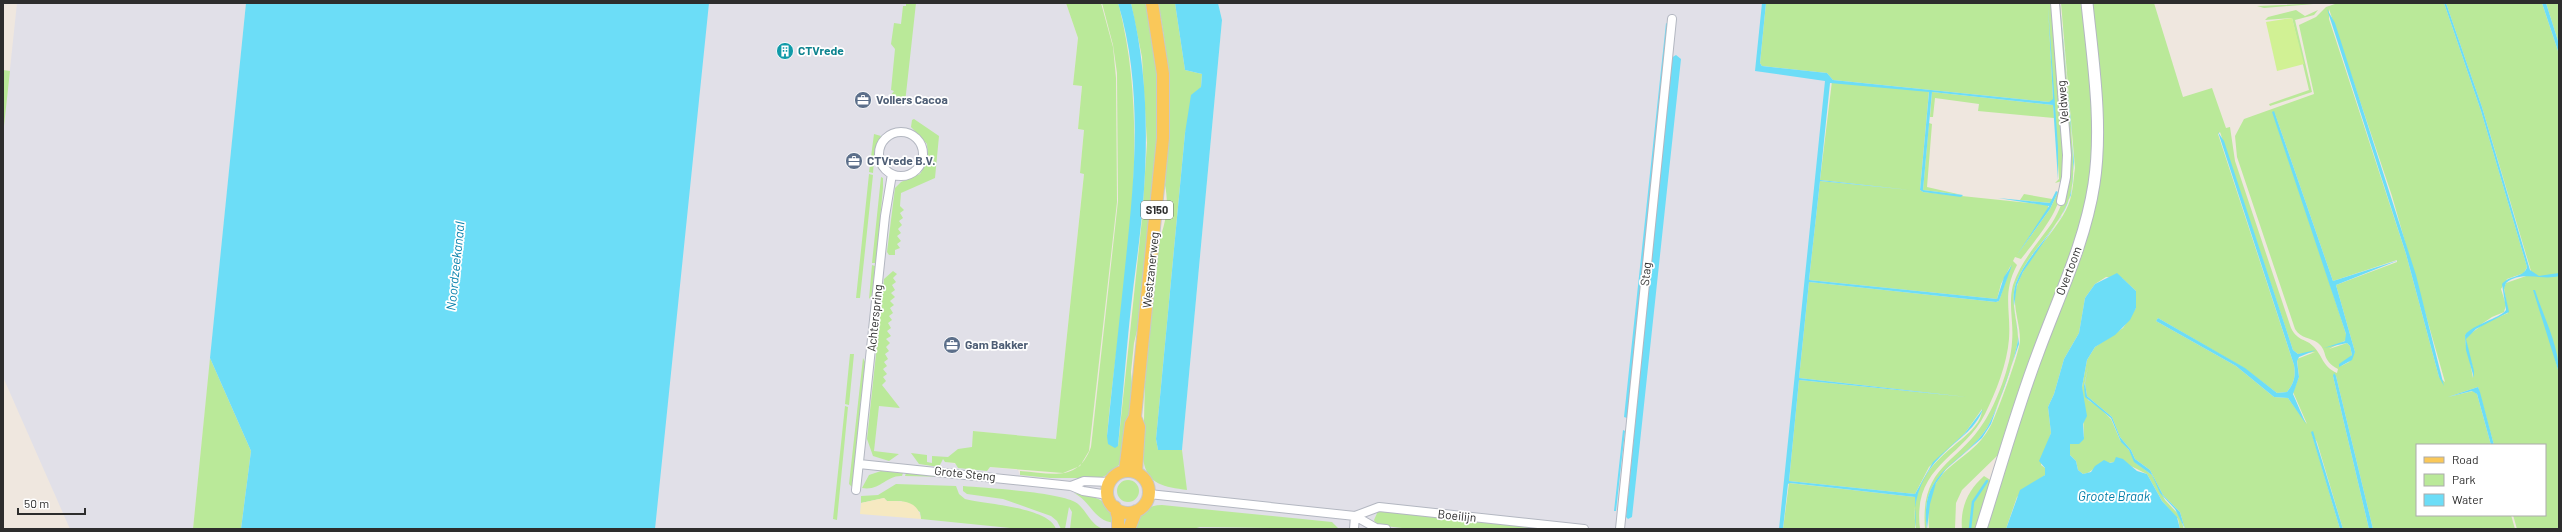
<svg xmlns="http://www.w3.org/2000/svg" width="2562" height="532" font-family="Barlow,sans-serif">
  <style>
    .industrial { fill: #e1e0e8 }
    .green { fill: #bae999; fill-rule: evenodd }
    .sand { fill: #f6e9c1 }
    .pitch { fill: #d1f194 }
    .water { fill: #6cddf7 }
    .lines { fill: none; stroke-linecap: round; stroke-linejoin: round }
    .stream { stroke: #6cddf7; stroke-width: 2.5 }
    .street-casing { stroke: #b3b7c1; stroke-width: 10 }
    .secondary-casing { stroke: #b3b7c1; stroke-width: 13 }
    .primary-casing { stroke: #c8c8c8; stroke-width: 14 }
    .street { stroke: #fff; stroke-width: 8 }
    .secondary { stroke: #fff; stroke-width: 11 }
    .primary { stroke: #fac859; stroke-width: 12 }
    .labels { text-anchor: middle; stroke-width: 3.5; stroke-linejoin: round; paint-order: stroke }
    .shield { fill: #fff; stroke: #6c6c6c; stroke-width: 1 }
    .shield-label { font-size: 11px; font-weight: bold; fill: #2d2d2d }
    .culture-label { font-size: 12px; font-weight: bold; fill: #0d838f; stroke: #fff; text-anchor: start }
    .service-label { font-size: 12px; font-weight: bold; fill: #4e5e75; stroke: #fff; text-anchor: start }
    .street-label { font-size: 12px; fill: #2d2d2d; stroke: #fff }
    .water-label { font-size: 13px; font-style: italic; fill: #047faa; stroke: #fff }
  </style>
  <rect width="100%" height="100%" fill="#efe7df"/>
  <path class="industrial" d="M17 3H246L193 529H70L3 377V135Z
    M658 3H1066L1078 38 1073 85 1082 86 1078 129 1084 130 1080 173H1084L1056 440 974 431 972 447 947 462 987 471 989 467 1018 470 1020 475 1092 479 1114 471 1120 464 1142 466 1158 450H1182L1222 20 1218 3H1764L1757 69 1828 78 1781 529H602Z"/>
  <path class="green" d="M906 3H916L905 103 900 102V98L892 97V101H886L894 91 891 90 895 49 891 44 894 23 901 24 903 6H906Z
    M1066 3H1101L1113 47 1116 78 1117 202 1089 451 1080 466 1063 473 990 467 987 471 958 468 955 463 945 462 943 459 939 467 919 464 911 453 927 455V462L932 463V456L948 457 958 449 972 447 973 431 1056 439 1084 174 1080 173 1084 130 1078 129 1082 86 1073 85 1078 38Z
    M1102 3H1118L1119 6C1154 145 1120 295 1107 436L1118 446 1142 219 1147 143 1142 57 1131 3H1147L1158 73V137L1141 314 1134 343 1131 372 1133 396 1120 464 1109 474 1100 478H1050L1020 475V471C1051 473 1078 483 1091 447L1118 201 1117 73 1113 45Z
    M1158 3H1175L1185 70 1202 74 1201 87 1185 133 1156 439 1158 450H1182L1187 490C1165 487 1147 485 1143 459L1145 381 1159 241C1166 222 1169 205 1165 185 1170 123 1171 64 1158 3Z
    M1766 3H2053L2065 147 2062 181 2055 183 2059 179 2048 6 2053 99V101L2049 102 1833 80 1827 73 1762 66 1760 63Z
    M2057 3H2060C2063 44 2068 85 2071 126 2072 149 2076 173 2070 196 2060 229 2028 251 2016 283 2010 301 2017 318 2018 337 2019 349 1995 417 1987 428 1963 465 1918 471 1927 529H1925C1920 465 1957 465 1984 422 1996 404 2011 365 2012 342 2014 323 2008 304 2013 285 2021 261 2038 243 2052 223 2060 210 2064 198 2068 184Z
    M2061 3H2083L2093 108V158L2082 220 1999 454 1962 490 1956 503 1955 529H1929C1923 459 1970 469 1992 423 1998 410 2020 352 2020 340 2020 320 2010 303 2018 283 2028 256 2053 235 2066 210 2073 197 2073 182 2075 168Z
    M2091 3H2154L2183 97 2212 88 2226 128 2230 127 2235 161 2291 328C2298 342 2306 338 2314 347 2324 358 2322 366 2337 373L2338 369C2320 359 2329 352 2318 343 2310 337 2301 339 2295 329L2237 157 2235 136 2244 119 2314 94 2299 25 2316 17 2326 7 2338 3H2444L2481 111 2527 267 2524 273 2507 279 2501 289 2506 305 2504 312 2492 317 2465 335 2473 378C2476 364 2463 350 2466 337L2485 323 2508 313 2504 288 2506 283 2529 275 2531 271 2482 107 2446 3H2542L2559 54V370L2555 359 2559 373V529H2517L2513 515H2545V445H2494L2478 387 2448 397 2473 391 2477 394 2491 445H2417V515H2511L2515 529H2373L2336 376H2333L2369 529H2343L2317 442 2312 434 2340 529H2185L2180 512 2163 495 2150 470 2135 459 2131 450 2120 437 2112 417 2087 396 2085 383 2088 367 2084 386 2088 400 2099 407 2111 419 2120 440 2129 450 2136 463 2152 475 2165 500 2180 516 2184 529H2180L2178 519 2162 501 2147 474C2127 464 2118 457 2097 467 2091 470 2090 473 2083 474L2078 470 2076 461 2070 455V444L2084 437 2082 387 2087 360 2095 347 2123 328 2136 308V291L2122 278 2106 277 2095 284 2085 298 2079 333 2064 359 2054 394 2048 407 2051 433 2041 465 2045 468V475L2017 497 2006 529H1986L2009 451 2096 199ZM2329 9 2392 196 2445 382 2439 377 2406 254 2329 19ZM2274 111 2333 281 2397 260V262L2336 285 2355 352 2349 362 2341 366 2352 355 2350 346 2347 343 2329 349 2346 340V334ZM2220 132 2293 350 2298 354 2315 352 2297 359 2299 377 2293 392 2307 424 2288 398 2274 397 2236 366 2156 321 2158 318 2244 368 2277 393 2287 392C2294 383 2296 376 2294 365L2218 134Z
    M2325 3 2264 8 2257 6Z
    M2546 3H2559V44Z
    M2296 10 2305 16 2318 10 2314 15 2295 20 2312 92 2270 106 2269 104 2309 90 2292 18 2265 20 2268 17Z
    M3 70 10 71 3 135Z
    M1832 81 1929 91 1920 190 1923 192 2048 205V209L2017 255 2050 209 2058 192 2059 194C2062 209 2030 247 2021 259L2015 257 2013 261 2017 265C2002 293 2011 310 2009 339 2007 364 1996 392 1985 414 1962 459 1912 465 1920 529H1916C1904 455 1982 443 1982 409L1965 433 1929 467 1915 494 1789 481 1799 380 1967 397 1799 378 1809 282 1996 302 1999 301 2011 265 2001 284 1997 299 1809 280 1820 181 1910 190 1820 180Z
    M1932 92 2053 105 2054 118 1978 111 1979 104 1935 98 1933 117H1930Z
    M914 119 939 136 935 178 901 193 900 206 904 210 900 213 903 218 899 221 902 225 898 229 901 233 897 236 901 241 897 244 900 248 895 250V255H889L887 252 895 188 901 182 920 174 928 160 927 144 911 127 912 120Z
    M1929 123 1932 124 1927 187 1962 195 1923 190Z
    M874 134 881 136 875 148 873 173 869 172Z
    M869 174 873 175 860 298H856Z
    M881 177 883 178V188L876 263H872Z
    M2024 194 2052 199 2051 203 2020 200Z
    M872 265 875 266 872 295 869 299Z
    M893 271 897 274 893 278 896 282 892 285 895 290 891 293 895 297 890 301 894 305 890 308 893 313 889 316 892 320 888 323 891 328 887 331 891 336 886 339 890 343 886 347 889 351 885 354 888 359 884 362 887 366 883 369 887 374 883 377 886 381 882 385 900 408 879 406 874 451 899 454 889 461 873 456 867 439 884 279Z
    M850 354H854L849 405 845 404Z
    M210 358 251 451 241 529H193Z
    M863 358 865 362 852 487 849 484Z
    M845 406 848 407 837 520 833 519Z
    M881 471 903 473 902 476C886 475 881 491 862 488L869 475Z
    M906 473 949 477 905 476Z
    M1984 476 1992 481 1977 529H1962C1960 508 1968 490 1984 476Z
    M1117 491a11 11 0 1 1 22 0a11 11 0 1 1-22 0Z
    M1789 483 1915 497V529H1783Z
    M896 484 956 486 959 494 965 499C984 504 1049 507 1056 529H1021L921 519 920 512 901 501H887L884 498 861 503V496L878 495Z
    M963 486C986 488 1057 492 1075 502 1086 508 1089 524 1103 529H1070L1072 512 1069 507 1065 529H1061L1057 521 1051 516 1003 499 967 494 963 491Z
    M1074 493C1098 498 1107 497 1115 523 1093 521 1092 502 1074 493Z
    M1162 505 1332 522 1339 529 1200 527 1193 529H1137V526L1133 525C1140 514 1147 505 1162 505Z
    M1378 511 1561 529H1411L1376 525 1374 520Z"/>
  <path class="sand" d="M884 498 887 501C903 501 918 500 921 519L860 514 861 503Z"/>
  <path class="pitch" d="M2292 18 2304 64 2277 71 2266 22Z"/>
  <path class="water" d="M246 3H709L655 529H241L251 451 210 358Z
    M1118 3H1131C1152 89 1148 179 1136 266 1128 325 1124 386 1118 446L1115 448 1108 444 1107 436C1113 376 1120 317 1126 258 1135 173 1143 86 1118 3Z
    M1175 3H1218L1222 20 1182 450H1158L1156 439 1185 133 1191 95 1201 87 1202 74 1185 70Z
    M1762 3H1766L1760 63 1762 66 1827 73 1833 80 2049 102 2053 99 2048 6 2058 147V180L2053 105 1932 92 1923 190 1963 195 1961 197 1923 192 1920 190 1929 92 1830 83 1820 180 1910 190 1820 181 1809 280 1997 299 2004 277 2012 265 1999 301 1996 302 1809 282 1799 378 1967 397 1799 380 1789 481 1915 494 1933 462 1965 433 1983 409C1976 428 1961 437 1947 450 1924 471 1911 497 1916 529L1915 497 1790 483 1788 484 1783 529H1779L1825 81 1755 71Z
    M2060 3 2074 162 2071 195 2061 217 2023 272 2017 285 2014 306 2019 344 1991 424 1982 438 1946 469 1936 483 1930 504 1927 529C1918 470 1963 465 1987 428 1995 417 2019 349 2018 337 2017 318 2010 301 2016 283 2028 251 2061 229 2070 196 2076 172 2072 147 2071 123 2067 83 2063 43 2060 3Z
    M2444 3H2446L2482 107 2530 270 2539 276 2559 273V276C2541 281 2522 270 2506 283L2504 289 2509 312 2476 329 2466 339 2474 371V378L2466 350 2465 335C2473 324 2499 319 2506 310L2502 284C2509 275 2524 278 2527 267L2481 111Z
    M2542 3H2546L2559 44V54Z
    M2327 9 2335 23 2416 275 2444 386 2439 377 2406 254Z
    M1666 23 1669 25 1627 418 1624 417Z
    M1676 55 1681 59 1632 517 1628 519 1626 517 1671 58Z
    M2274 111 2333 281 2399 260 2336 285 2355 352 2352 360 2339 367V364L2352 355 2350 346 2347 343 2324 348 2345 341 2346 334 2272 112Z
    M2218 132 2224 141 2293 350 2298 354 2316 350 2299 357 2297 361 2299 377 2293 394 2306 424 2288 398 2274 397 2236 366 2156 321 2158 318 2245 368 2277 393 2287 392C2294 383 2296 376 2294 365Z
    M2056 191 2058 192 2050 209 2017 255 2049 206 1998 198 2050 203Z
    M2117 273 2136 291V308L2130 320 2115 335 2095 347 2087 360 2082 387 2087 416 2083 424 2084 439 2079 444H2070V455L2076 461 2078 470 2083 474 2091 472 2095 466 2104 460 2110 463 2114 462 2116 457 2123 459 2137 471 2147 474 2162 501 2177 517 2180 529H2006L2020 490 2045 475V468L2039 461 2051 433 2048 407 2054 394 2064 359 2079 333 2085 298 2095 284Z
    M2533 290H2535C2543 316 2559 345 2559 373Z
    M2089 365 2085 383 2087 396 2112 417 2120 437 2131 450 2135 459 2150 470 2163 495 2180 512 2185 529 2175 509 2160 493 2152 475 2134 462 2129 450 2121 442 2111 418 2085 397 2084 386Z
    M2334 373 2336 376 2373 529H2369L2333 376Z
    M2478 387 2480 392 2494 445H2491L2477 394 2472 391 2448 397Z
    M1623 430 1625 431 1616 511H1614Z
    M2313 431 2343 529H2340L2311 432Z"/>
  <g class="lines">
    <path class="stream" d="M1970 529 1973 502 1987 481"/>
    <g class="street-casing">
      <path id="street" d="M2055 3 2067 155 2066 177 2061 201
        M879 154a22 22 0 1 1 44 0a22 22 0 1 1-44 0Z
        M859 464 1071 486 1083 491 1108 495
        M1071 486 1084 481 1110 482
        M856 490 885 216 892 174
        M1149 494 1355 516 1376 528 1386 529
        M1355 516 1379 507 1584 529
        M1354 529 1355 516
        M1620 529 1672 19"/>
    </g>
    <g class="secondary-casing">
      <path id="secondary" d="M1981 529C2000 470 2016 411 2038 353 2058 298 2085 243 2094 184 2103 125 2093 62 2087 3"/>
    </g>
    <g class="primary-casing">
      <path id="primary" d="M1135 417 1139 427 1136 472
        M1125 471 1131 424 1135 417 1163 138V74L1152 3
        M1107 492a21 21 0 1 1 42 0a21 21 0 1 1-42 0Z
        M1115 507 1118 517V529
        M1129 529 1136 511"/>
    </g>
    <use href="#street" class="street"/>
    <use href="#secondary" class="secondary"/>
    <use href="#primary" class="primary"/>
  </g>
  <defs>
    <g id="building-disc" transform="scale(0.9)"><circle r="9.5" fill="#0f9aa8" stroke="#fff"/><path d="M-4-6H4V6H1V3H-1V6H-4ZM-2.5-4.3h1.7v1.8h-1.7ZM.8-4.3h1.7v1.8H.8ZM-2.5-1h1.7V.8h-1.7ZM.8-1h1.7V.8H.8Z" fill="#fff"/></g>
    <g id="office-disc" transform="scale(0.9)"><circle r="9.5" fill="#5c6f8a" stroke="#fff"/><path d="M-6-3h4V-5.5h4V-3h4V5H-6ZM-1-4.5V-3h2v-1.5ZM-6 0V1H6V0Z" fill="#fff"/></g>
  </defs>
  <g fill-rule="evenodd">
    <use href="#building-disc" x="785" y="51"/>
    <use href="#office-disc" x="863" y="100"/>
    <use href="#office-disc" x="854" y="161"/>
    <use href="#office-disc" x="952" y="345"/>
  </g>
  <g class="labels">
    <rect class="shield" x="1141" y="201" width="32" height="18" rx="3"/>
    <g class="shield-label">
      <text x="1157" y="214">S150</text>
    </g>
    <g class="culture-label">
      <text x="798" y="55">CTVrede</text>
    </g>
    <g class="service-label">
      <text x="876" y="104">Vollers Cacoa</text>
      <text x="867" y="165">CTVrede B.V.</text>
      <text x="965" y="349">Gam Bakker</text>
    </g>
    <g class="street-label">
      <text transform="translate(2063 102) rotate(-95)" y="4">Veldweg</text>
      <text transform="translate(1151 270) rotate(-84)" y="4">Westzanerweg</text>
      <text transform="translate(2069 271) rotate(-69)" y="4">Overtoom</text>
      <text transform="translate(1646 274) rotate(-84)" y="4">Stag</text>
      <text transform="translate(875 318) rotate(-84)" y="4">Achterspring</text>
      <text transform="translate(965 474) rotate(6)" y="4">Grote Steng</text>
      <text transform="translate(1457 516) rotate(6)" y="4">Boeilijn</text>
    </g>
    <g class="water-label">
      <text transform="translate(455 266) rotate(-84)" y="5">Noordzeekanaal</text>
      <text x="2114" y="501">Groote Braak</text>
    </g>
  </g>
  <rect width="2562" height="532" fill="none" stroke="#2d2d2d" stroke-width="8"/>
  <rect x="2416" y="444" width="130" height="72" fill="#ffffff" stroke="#ababab"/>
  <rect x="2424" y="457" width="20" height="6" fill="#fac859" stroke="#ababab"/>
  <text x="2452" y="464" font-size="12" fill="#2d2d2d">Road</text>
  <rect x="2424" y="474" width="20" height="12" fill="#bae999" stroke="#ababab"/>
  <text x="2452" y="484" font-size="12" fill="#2d2d2d">Park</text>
  <rect x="2424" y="494" width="20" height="12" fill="#6cddf7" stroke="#ababab"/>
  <text x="2452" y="504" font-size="12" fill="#2d2d2d">Water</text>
  <path d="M18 508v6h67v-6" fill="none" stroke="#2d2d2d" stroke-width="2"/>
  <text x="24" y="508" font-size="12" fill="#2d2d2d" stroke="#ffffff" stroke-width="3" paint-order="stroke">50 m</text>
</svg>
